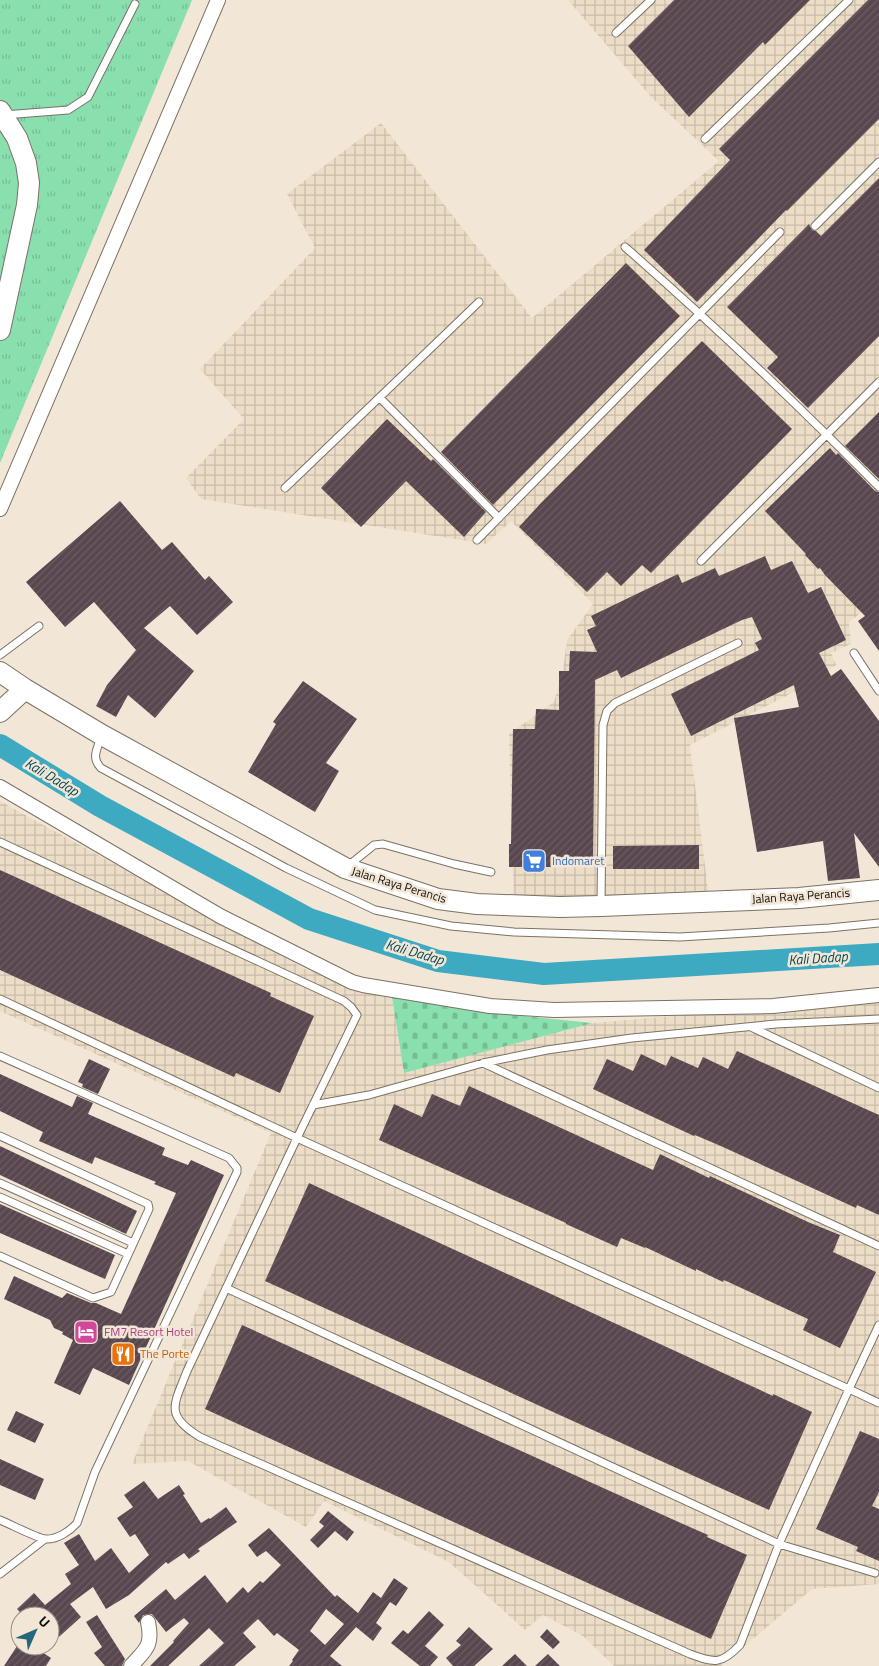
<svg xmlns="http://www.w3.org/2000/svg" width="879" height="1666" font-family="'Titillium Web',sans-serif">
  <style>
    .industrial { fill: url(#industrial-grid) }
    .grass { fill: url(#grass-tufts) }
    .cemetery { fill: url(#cemetery-stones) }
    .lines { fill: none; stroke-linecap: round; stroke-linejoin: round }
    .river { stroke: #3daac2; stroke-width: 22 }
    .building { fill: url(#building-hatch); fill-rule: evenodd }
    .lane-casing { stroke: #7c7264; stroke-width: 9 }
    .street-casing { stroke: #7c7264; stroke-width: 16 }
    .secondary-casing { stroke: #7c7264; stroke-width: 22 }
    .lane { stroke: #fff; stroke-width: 7 }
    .street { stroke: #fff; stroke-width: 14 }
    .secondary { stroke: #fff; stroke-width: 20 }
    .labels { text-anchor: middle; stroke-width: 5; stroke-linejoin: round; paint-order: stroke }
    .shop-label { font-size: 12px; fill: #366cbe; stroke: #f2e7d7; text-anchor: start }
    .street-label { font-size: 12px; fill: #100c07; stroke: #f2e7d7 }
    .hotel-label { font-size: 12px; fill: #b23c85; stroke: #f2e7d7; text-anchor: start }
    .food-label { font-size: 12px; fill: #c56008; stroke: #f2e7d7; text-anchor: start }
    .water-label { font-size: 14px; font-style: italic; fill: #064855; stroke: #f2e7d7 }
  </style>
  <defs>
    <pattern id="industrial-grid" width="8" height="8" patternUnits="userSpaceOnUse" patternTransform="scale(1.25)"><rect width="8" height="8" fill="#ecddc6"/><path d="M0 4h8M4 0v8" fill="none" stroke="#c9bca9"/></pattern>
    <pattern id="grass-tufts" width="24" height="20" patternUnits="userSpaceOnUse" patternTransform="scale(1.25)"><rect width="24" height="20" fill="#89dfad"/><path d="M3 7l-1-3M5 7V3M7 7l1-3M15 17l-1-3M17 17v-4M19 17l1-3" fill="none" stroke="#75be93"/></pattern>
    <pattern id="cemetery-stones" width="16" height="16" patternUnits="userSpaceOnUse" patternTransform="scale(1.25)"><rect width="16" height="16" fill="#89dfad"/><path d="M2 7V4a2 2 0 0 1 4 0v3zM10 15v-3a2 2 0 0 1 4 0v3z" fill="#75be93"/></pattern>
    <pattern id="building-hatch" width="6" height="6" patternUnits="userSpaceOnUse" patternTransform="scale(1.25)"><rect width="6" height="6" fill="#58474e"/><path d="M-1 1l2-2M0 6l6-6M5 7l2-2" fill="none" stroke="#6b5d63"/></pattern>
  </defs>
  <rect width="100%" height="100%" fill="#f2e7d7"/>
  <path class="industrial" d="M568 0H879V599L849 622 851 644 831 653 836 665 794 692 690 745 710 906 514 911 509 734 554 702 563 670 567 640 593 604 511 521 486 544 201 499 186 478 244 419 200 369 315 248 287 194 381 123 532 318 719 161 651 97Z
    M0 801 305 969 392 997 404 1073 593 1023 879 998V1584L812 1589 721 1666H614L583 1636 543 1615 525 1630 449 1562 324 1501 306 1527 188 1461 132 1464 271 1133 0 1011Z"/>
  <path class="grass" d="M0 0H192L0 463Z"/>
  <path class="cemetery" d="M392 997 493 1013 593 1023 404 1073Z"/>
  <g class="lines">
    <path class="river" d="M0 745 100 806 309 919 438 961 544 974 879 954"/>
  </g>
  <path class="building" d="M674 0H810L765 45 763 42 689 117 628 46Z
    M868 0H879V119L787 211 786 210 697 302 644 250 730 160 719 149Z
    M879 178V336L808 408 767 368 778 357 727 307 809 224 812 230 816 231 821 236Z
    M626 263 680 316 493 505 441 452Z
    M702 341 792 429 651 573 642 565 621 586 607 572 587 592 519 527 540 504Z
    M879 412V479L845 446Z
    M387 419 431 461 433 459 486 512 464 537 406 481 361 527 321 488Z
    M830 448 836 455 838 453 875 491 879 492V651L858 621 865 616 825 575 820 568 818 569 805 555 806 554 765 511Z
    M120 501 162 550 172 542 205 580 209 576 233 602 197 635 170 606 144 628 194 671 155 718 128 695 116 717 96 706 107 685 136 650 94 602 65 627 26 582Z
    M765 556 771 570 792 561 808 593 821 587 846 640 819 653 831 676 841 669 879 721V867L854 833 860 878 828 881 823 841 757 852 734 718 799 707 794 685 691 736 671 694 759 650 755 643 762 639 752 617 742 620 621 678 617 670 595 680 593 867H509V844H511L513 729H535L536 709 559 710V671H569L570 651 597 652 587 630 596 626 591 616 678 574 682 583 715 568 719 576Z
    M303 681 357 719 326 763 339 771 315 812 248 772 276 724 273 722Z
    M699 845V869H613V846Z
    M0 870 271 993 270 996 314 1016 280 1093 236 1073 234 1077 0 970Z
    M737 1051 879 1115V1215L857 1205 856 1208 723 1147 695 1135 694 1136 593 1089 607 1059 633 1071 641 1054 666 1066 671 1056 698 1068 703 1057 728 1069Z
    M89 1059 110 1069 98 1094 82 1087 83 1084 78 1082Z
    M0 1074 72 1107 77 1096 93 1103 88 1114 165 1148 162 1155 188 1165 191 1160 224 1175 129 1385 93 1368 80 1395 54 1383 73 1340 62 1334 63 1332 54 1328 50 1320 4 1299 14 1276 62 1298 67 1293 91 1303H96L121 1314 176 1193 154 1184 156 1182 95 1157 92 1164 39 1141 43 1132 0 1111Z
    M469 1086 653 1170 660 1154 709 1178 710 1176 808 1222 840 1235 833 1252 876 1272 840 1348 803 1330 808 1319 724 1280 723 1282 696 1269V1271L645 1247V1248L621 1238 617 1247 566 1224V1223L379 1140 394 1104 422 1117 432 1094 460 1106Z
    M0 1146 137 1211 126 1234 0 1175Z
    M309 1183 773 1396V1394L812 1412 769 1510 265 1281Z
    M0 1204 115 1255 105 1279 0 1233Z
    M242 1325 683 1524 708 1535 707 1537 747 1555 711 1639 205 1409Z
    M16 1411 44 1424 35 1443 7 1430Z
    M860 1431 879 1439V1492L872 1506 879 1509V1561L856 1551 858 1547 816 1529Z
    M0 1459 44 1479 35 1500 0 1485Z
    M144 1481 158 1499 179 1485 185 1494 183 1495 201 1523 209 1518 210 1519 226 1507 237 1522 198 1549 200 1551 189 1559 184 1553 168 1564 166 1562 129 1595 106 1609 93 1587 70 1604 81 1617 50 1645V1616H24L17 1609 34 1593 45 1605 71 1584 65 1574 79 1565 64 1543 79 1534 95 1561 111 1548 129 1573 149 1555 135 1534 130 1537 117 1518 133 1507 124 1495Z
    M328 1511 354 1532 347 1541 335 1531 318 1548 310 1540 324 1526 319 1522Z
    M269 1528 335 1597 337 1595 358 1613 373 1592 381 1598 394 1578 408 1588 396 1606 390 1602 376 1623 382 1628 373 1641 356 1627 330 1656 342 1666H289L293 1661 292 1660 299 1650 277 1633 274 1636 258 1619 243 1633 256 1647 234 1666H199L224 1643 209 1628 168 1666H150L174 1642 173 1641 189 1623 184 1618 166 1632 152 1614 143 1615 139 1623 134 1616 166 1589 175 1600 205 1575 227 1603 243 1587 248 1593 260 1581 263 1583 281 1565 266 1551 257 1557 248 1545ZM326 1609 344 1624 325 1645 310 1631Z
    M429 1611 444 1625 425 1646 438 1657 430 1666H420L391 1643 403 1630 408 1634Z
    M97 1615 125 1659 122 1666H105L94 1653 102 1647 86 1622Z
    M469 1627 493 1649 474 1666H453L446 1658 461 1645 456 1641Z
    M547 1629 560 1642 553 1649 540 1637Z
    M17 1646H48L42 1652 51 1658 46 1666H4Z
    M515 1654 527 1666H502Z
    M548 1654 560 1666H535Z"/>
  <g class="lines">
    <g class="lane-casing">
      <path id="lane" d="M616 33 651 0
        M4 115 68 110 88 97 135 4
        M705 139 849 0
        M815 226 879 162
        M625 247C713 324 797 404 879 487
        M380 398 499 518
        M285 488 479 302
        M477 540 780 232
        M701 561 879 382
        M854 653 879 691
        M0 655 39 626
        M101 737C97 750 91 758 101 768L286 868 375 910 451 926 514 932 680 937 829 928 879 923
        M0 842 344 1001 351 1007 357 1015 297 1138 0 999
        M348 866 374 845 383 844 454 864 491 872
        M601 904 603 725 607 711 615 703 738 643
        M751 1027 879 1088
        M0 1056 229 1158 237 1168V1172L95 1472 77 1523C70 1531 57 1540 45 1539 37 1538 10 1524 0 1520
        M483 1063 879 1246
        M313 1105 369 1095 483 1063 547 1050 632 1038 776 1024 879 1019
        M0 1136 148 1204 149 1209 111 1292 93 1298 0 1256
        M297 1138 849 1389 779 1544 740 1645C721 1665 714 1663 690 1654L200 1437C164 1415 174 1405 187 1371Z
        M0 1183 133 1243
        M0 1197 128 1254
        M226 1288 779 1544 875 1573
        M879 1325 849 1389 879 1403
        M0 1574 45 1539"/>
    </g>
    <g class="street-casing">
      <path id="street" d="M0 509 218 0
        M0 787 220 916 352 982 363 985 490 1006 554 1010 773 1006 879 995
        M131 1666C146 1649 153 1646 148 1622"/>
    </g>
    <g class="secondary-casing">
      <path id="secondary" d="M0 111 17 138 26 163 29 183 27 205 0 330
        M0 672 25 689 102 735 345 868 438 899 477 904 560 907 601 906 799 898 879 890
        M0 712 25 689"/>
    </g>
    <use href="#lane" class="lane"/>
    <use href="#street" class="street"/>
    <use href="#secondary" class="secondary"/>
  </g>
  <defs>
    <g id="supermarket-square" transform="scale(1.25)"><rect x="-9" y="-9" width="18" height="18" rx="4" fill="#3f7fe0" stroke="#f2e7d7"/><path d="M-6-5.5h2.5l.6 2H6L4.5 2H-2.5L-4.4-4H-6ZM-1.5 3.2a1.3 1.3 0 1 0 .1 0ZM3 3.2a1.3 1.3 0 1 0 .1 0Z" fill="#fff"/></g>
    <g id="hotel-square" transform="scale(1.25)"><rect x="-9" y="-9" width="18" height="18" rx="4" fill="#d1479c" stroke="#f2e7d7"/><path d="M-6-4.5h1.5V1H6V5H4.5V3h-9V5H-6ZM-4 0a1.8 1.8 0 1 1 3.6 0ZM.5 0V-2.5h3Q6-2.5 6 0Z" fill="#fff"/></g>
    <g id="restaurant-square" transform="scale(1.25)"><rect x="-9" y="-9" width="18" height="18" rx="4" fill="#e8710a" stroke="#f2e7d7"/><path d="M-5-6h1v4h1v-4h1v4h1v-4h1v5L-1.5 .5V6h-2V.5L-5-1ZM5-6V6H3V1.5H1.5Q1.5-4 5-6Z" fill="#fff"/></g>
  </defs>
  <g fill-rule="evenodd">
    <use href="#supermarket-square" x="534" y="861"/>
    <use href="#hotel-square" x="86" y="1332"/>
    <use href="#restaurant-square" x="123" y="1354"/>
  </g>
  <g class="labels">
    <g class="shop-label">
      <text x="552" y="865">Indomaret</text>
    </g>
    <g class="street-label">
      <text transform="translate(399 885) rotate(17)" y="4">Jalan Raya Perancis</text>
      <text transform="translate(801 896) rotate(-4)" y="4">Jalan Raya Perancis</text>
    </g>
    <g class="hotel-label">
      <text x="104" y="1336">FM7 Resort Hotel</text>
    </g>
    <g class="food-label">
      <text x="140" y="1358">The Porte</text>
    </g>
    <g class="water-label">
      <text transform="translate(52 777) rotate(31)" y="5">Kali Dadap</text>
      <text transform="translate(415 952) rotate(16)" y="5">Kali Dadap</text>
      <text transform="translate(818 958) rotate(-4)" y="5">Kali Dadap</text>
    </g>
  </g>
  <g transform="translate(35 1631) rotate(45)"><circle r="24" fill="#f2e7d7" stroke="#988f84"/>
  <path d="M0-4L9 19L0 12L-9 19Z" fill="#26677b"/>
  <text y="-8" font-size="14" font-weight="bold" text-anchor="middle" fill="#100c07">U</text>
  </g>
</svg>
